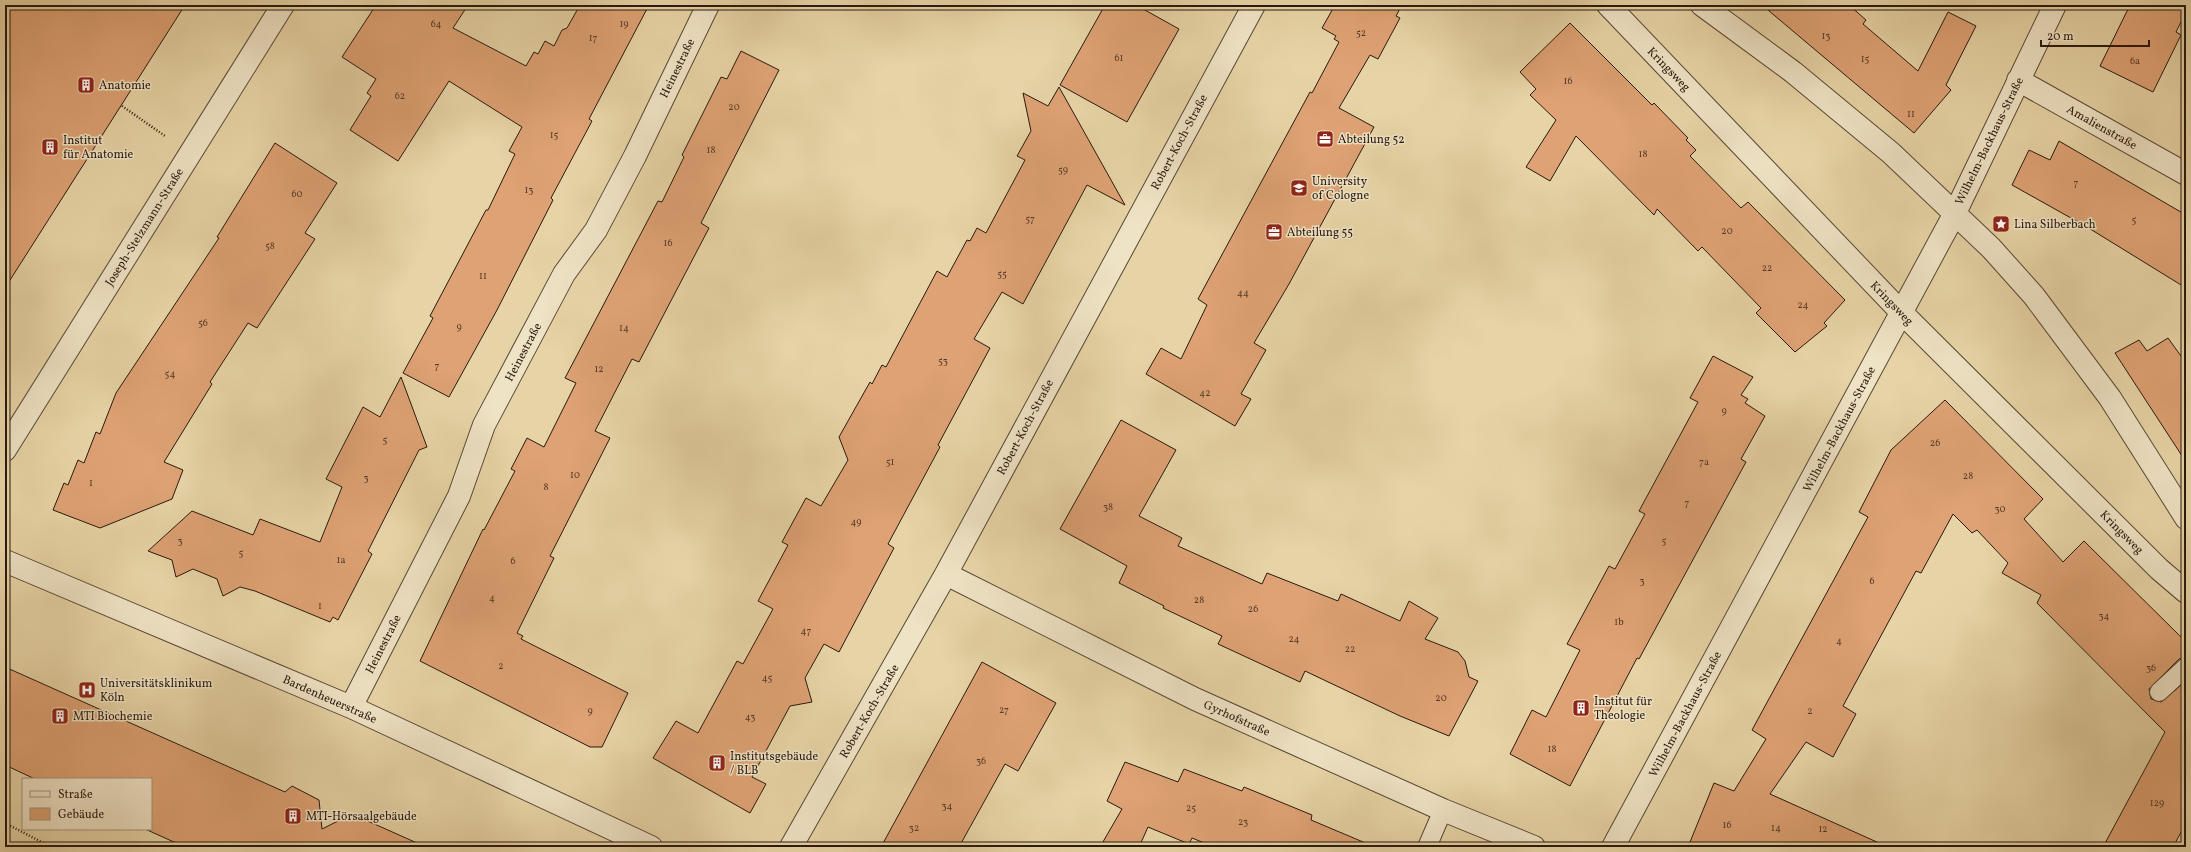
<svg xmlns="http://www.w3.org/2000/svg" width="2191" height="852" font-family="Vollkorn,serif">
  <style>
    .building { fill: #dea274; stroke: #29190f }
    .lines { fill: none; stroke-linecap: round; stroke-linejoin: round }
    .service-casing { stroke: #584835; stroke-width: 20 }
    .minor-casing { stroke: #584835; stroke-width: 24 }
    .path { stroke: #29190f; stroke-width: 2.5; stroke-dasharray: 1 2; stroke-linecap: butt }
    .service { stroke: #efe3c5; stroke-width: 18 }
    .minor { stroke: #efe3c5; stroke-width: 22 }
    .labels { text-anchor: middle; stroke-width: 3; stroke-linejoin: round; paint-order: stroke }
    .number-label { font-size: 10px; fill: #563b28 }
    .street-label { font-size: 12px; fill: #29190f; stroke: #efe3c5 }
    .poi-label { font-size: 12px; fill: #29190f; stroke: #efe3c5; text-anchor: start }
  </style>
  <rect width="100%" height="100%" fill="#e7d4a6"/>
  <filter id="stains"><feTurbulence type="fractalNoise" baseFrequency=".005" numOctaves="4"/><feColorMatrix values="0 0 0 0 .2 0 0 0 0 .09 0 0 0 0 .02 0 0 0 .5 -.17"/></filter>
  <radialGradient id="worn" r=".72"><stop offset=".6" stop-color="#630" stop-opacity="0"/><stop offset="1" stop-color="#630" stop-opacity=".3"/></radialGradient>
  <path class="building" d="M5 5H185L5 288Z
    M376 5H468L453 28 526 66 534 52 538 54 545 41 554 46 562 30 567 28 580 5H649L589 119 592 121 551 198 553 200 497 310 449 397 403 373 433 318 430 316 486 210H488L515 154 509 151 522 127 449 81 398 161 350 130 371 96 367 93 376 79 342 57Z
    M1105 5H1136L1179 29 1127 122 1060 85Z
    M1335 5H1402L1396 16 1400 18 1378 59 1370 55 1339 108 1374 127 1289 284 1254 343 1266 350 1241 394 1251 399 1235 426 1146 374 1161 348 1181 359 1207 305 1198 299 1310 92 1312 93 1339 42 1334 39 1336 36 1322 28Z
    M1762 5H1849L1866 20 1863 24 1918 71 1948 12 1976 26 1946 85 1951 90 1914 133Z
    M2130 5H2186V12L2176 32 2181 35 2153 92 2100 66Z
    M1570 23 1652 105 1654 103 1688 138 1686 140 1696 150 1690 156 1741 208 1748 202 1845 300 1824 323 1827 326 1795 352 1756 313 1761 308 1702 247 1698 251 1657 209 1654 215 1576 136 1550 181 1526 167 1556 120 1530 95 1536 89 1520 72Z
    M741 51 779 70 701 223 709 228 639 362 632 359 595 431 610 438 550 556 554 558 517 633 523 636 521 639 628 693 602 747H590L420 661 483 529 484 530 515 471 511 469 527 438 544 447 576 383 565 378 658 201 662 202 684 157 682 155 721 77 727 79Z
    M1059 87 1125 205 1087 185 1023 304 1002 292 974 339 990 348 938 445 940 447 888 544 894 548 839 652 824 644 805 678 812 702 790 706 752 777 766 784 750 813 653 758 676 721 698 733 737 661 743 664 773 609 758 601 788 545 782 542 806 498 821 506 848 460 839 437 870 382 872 384 882 365 886 367 937 271 947 277 967 240 970 241 977 228 986 233 1025 160 1017 156 1031 131 1023 93 1048 106Z
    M2059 141 2186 215V288L2087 227 2012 185 2029 150 2050 160Z
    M275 143 337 183 305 233 315 239 257 328 248 323 210 382 212 384 164 462 183 470 172 499 100 528 53 510 64 483 68 485 78 460 84 463 96 432 100 434 116 393 219 238 217 237Z
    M2168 338 2186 363V462L2115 353 2139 340 2147 351Z
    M1713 356 1753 377 1741 395 1748 399 1745 403 1765 416 1741 459 1746 462 1639 659 1637 658 1570 786 1510 754 1532 710 1546 717 1580 650 1567 644 1609 566 1615 569 1645 514 1639 511 1698 402 1690 398Z
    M401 377 427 447 419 450 368 551 372 554 338 620 333 617 330 622 255 591 240 587 223 596 217 579 193 569 176 577 172 560 148 551 192 511 253 535 260 519 320 542 342 487 326 479 363 407 380 417Z
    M1945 400 2043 499 2024 519 2063 562 2084 541 2186 642V657L2179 659 2149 689 2151 699 2161 702 2186 681V823L2173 847H2103L2165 732 2037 603 2041 595 2002 573 2008 563 1977 530 1972 533 1953 514 1921 573 1916 571 1843 706 1856 714 1833 757 1806 742 1770 794 1888 847H1688L1714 783 1734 791 1766 739 1752 730 1868 517 1859 512 1891 450Z
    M1121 420 1176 450 1139 516 1182 538 1178 546 1262 584 1267 573 1338 601 1341 594 1400 621 1409 601 1438 618 1425 639 1458 652 1465 661 1469 677 1478 681 1449 736 1400 716 1305 671 1300 682 1218 644 1222 636 1163 608 1164 606 1119 583 1127 566 1060 529Z
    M982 662 1056 703 1018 771 1005 764 959 847H881Z
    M5 667 285 792 292 786 319 800 322 829 352 814 426 847H185L145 829H151V779H35L5 765Z
    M1125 762 1178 782 1184 769 1242 791 1244 787 1312 815 1311 820 1375 847H1214L1192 838 1189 844 1148 827 1139 847H1100L1122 809 1107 801Z"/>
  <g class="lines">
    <g class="service-casing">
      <path id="service" d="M2159 692 2186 667
        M1427 847 1443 810"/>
    </g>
    <g class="minor-casing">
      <path id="minor" d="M1608 5 1902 313 2159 569 2186 592
        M1702 5 1793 72 1891 153 1991 248 2034 296 2110 398 2186 518
        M2018 80 2186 174
        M5 450 283 5
        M5 561 351 707 651 847
        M946 574 1195 699 1443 810 1534 847
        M351 707 459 496 484 425 564 274 596 230 635 156 708 5
        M791 847 946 574 1254 5
        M1613 847 1955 213 2055 5"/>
    </g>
    <path class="path" d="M122 106 165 136
      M5 823 51 847"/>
    <use href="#service" class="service"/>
    <use href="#minor" class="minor"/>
  </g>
  <defs>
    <g id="building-square" transform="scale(0.9)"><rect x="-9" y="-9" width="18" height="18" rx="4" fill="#8f2418" stroke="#efe3c5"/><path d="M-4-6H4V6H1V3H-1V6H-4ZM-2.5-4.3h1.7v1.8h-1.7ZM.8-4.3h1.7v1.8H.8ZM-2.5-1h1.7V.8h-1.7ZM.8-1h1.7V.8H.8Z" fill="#fff"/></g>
    <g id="office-square" transform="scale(0.9)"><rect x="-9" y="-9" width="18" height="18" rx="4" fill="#8f2418" stroke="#efe3c5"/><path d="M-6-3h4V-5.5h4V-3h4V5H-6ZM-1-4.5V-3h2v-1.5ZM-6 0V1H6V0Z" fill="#fff"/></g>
    <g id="university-square" transform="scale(0.9)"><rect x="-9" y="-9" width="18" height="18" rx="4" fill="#8f2418" stroke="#efe3c5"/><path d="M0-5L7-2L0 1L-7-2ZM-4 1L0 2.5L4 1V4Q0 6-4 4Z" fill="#fff"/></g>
    <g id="sight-square" transform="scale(0.9)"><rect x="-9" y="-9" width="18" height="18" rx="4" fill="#8f2418" stroke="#efe3c5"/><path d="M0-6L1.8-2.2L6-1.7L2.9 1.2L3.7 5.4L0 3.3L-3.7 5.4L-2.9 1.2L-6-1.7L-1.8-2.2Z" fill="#fff"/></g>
    <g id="hospital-square" transform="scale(0.9)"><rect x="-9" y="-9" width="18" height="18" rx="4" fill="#8f2418" stroke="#efe3c5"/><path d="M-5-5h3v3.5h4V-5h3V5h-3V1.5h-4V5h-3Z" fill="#fff"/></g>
  </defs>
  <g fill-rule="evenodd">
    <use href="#building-square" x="86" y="85"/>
    <use href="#office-square" x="1325" y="139"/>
    <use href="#building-square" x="50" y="147"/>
    <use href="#university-square" x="1299" y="188"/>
    <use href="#sight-square" x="2001" y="224"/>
    <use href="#office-square" x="1274" y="232"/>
    <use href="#hospital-square" x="87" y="690"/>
    <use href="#building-square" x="1581" y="708"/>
    <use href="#building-square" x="60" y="716"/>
    <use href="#building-square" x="717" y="763"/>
    <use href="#building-square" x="293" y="816"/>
  </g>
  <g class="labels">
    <g class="number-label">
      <text x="436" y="27">64</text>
      <text x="624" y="27">19</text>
      <text x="1361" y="36">52</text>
      <text x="1826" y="39">13</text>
      <text x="593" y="41">17</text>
      <text x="1119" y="61">61</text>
      <text x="1865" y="62">15</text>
      <text x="2135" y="64">6a</text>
      <text x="1568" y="84">16</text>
      <text x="400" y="99">62</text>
      <text x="734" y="110">20</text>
      <text x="1911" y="117">11</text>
      <text x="554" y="138">15</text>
      <text x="711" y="153">18</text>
      <text x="1643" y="157">18</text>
      <text x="1063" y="173">59</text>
      <text x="2076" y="186">7</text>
      <text x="529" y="193">13</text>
      <text x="297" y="197">60</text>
      <text x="1030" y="222">57</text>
      <text x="2134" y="223">5</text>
      <text x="1727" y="234">20</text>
      <text x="668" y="246">16</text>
      <text x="270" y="249">58</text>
      <text x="1767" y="271">22</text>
      <text x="1002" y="277">55</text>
      <text x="483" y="279">11</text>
      <text x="1243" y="296">44</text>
      <text x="1803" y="308">24</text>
      <text x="203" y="326">56</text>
      <text x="459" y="330">9</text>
      <text x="624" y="331">14</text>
      <text x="943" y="364">53</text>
      <text x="437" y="369">7</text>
      <text x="599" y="372">12</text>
      <text x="170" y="377">54</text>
      <text x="1205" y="396">42</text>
      <text x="1724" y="414">9</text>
      <text x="385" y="443">5</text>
      <text x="1935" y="446">26</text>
      <text x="890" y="465">51</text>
      <text x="1704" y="465">7a</text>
      <text x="575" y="478">10</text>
      <text x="1968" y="479">28</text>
      <text x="366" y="481">3</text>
      <text x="91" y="486">1</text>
      <text x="546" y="490">8</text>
      <text x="1687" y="506">7</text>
      <text x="1108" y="510">38</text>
      <text x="2000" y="512">30</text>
      <text x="856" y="525">49</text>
      <text x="180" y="544">3</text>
      <text x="1664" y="544">5</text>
      <text x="241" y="556">5</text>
      <text x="341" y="563">1a</text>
      <text x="513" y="564">6</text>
      <text x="1642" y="584">3</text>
      <text x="1872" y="584">6</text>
      <text x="492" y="601">4</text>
      <text x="1199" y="603">28</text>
      <text x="320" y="609">1</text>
      <text x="1253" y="612">26</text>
      <text x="2104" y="619">34</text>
      <text x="1619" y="625">1b</text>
      <text x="806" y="634">47</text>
      <text x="1294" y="642">24</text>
      <text x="1839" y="644">4</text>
      <text x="1350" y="652">22</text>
      <text x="501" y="669">2</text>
      <text x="2151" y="671">36</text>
      <text x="767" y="681">45</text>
      <text x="1441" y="701">20</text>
      <text x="1004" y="713">27</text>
      <text x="590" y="714">9</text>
      <text x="1810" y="714">2</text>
      <text x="750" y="720">43</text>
      <text x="1552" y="752">18</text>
      <text x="981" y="764">36</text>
      <text x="2157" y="806">129</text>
      <text x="947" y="809">34</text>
      <text x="1191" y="811">25</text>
      <text x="1243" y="825">23</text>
      <text x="1727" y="828">16</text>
      <text x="914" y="831">32</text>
      <text x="1776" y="831">14</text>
      <text x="1823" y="832">12</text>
    </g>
    <g class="street-label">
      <text transform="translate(677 68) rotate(-64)" y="4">Heinestraße</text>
      <text transform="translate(1669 69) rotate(46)" y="4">Kringsweg</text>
      <text transform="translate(2102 127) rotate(29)" y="4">Amalienstraße</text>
      <text transform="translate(1989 141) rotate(-64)" y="4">Wilhelm-Backhaus-Straße</text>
      <text transform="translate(1179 142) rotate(-62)" y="4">Robert-Koch-Straße</text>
      <text transform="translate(144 227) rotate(-58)" y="4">Joseph-Stelzmann-Straße</text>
      <text transform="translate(1892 303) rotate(46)" y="4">Kringsweg</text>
      <text transform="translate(523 352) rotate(-62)" y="4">Heinestraße</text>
      <text transform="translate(1025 427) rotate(-62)" y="4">Robert-Koch-Straße</text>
      <text transform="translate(1839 429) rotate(-62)" y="4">Wilhelm-Backhaus-Straße</text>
      <text transform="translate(2122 532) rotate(45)" y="4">Kringsweg</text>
      <text transform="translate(383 644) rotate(-63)" y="4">Heinestraße</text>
      <text transform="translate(330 699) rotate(24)" y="4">Bardenheuerstraße</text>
      <text transform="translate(869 711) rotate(-60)" y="4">Robert-Koch-Straße</text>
      <text transform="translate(1685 714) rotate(-62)" y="4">Wilhelm-Backhaus-Straße</text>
      <text transform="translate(1237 718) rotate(24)" y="4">Gyrhofstraße</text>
    </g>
    <g class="poi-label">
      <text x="99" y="89">Anatomie</text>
      <text x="1338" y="143">Abteilung 52</text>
      <text x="63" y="144">Institut<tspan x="63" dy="14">für Anatomie</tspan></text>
      <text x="1312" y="185">University<tspan x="1312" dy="14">of Cologne</tspan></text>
      <text x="2014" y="228">Lina Silberbach</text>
      <text x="1287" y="236">Abteilung 55</text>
      <text x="100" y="687">Universitätsklinikum<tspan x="100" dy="14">Köln</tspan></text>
      <text x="1594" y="705">Institut für<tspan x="1594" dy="14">Theologie</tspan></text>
      <text x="73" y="720">MTI Biochemie</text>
      <text x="730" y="760">Institutsgebäude<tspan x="730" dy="14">/ BLB</tspan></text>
      <text x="306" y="820">MTI-Hörsaalgebäude</text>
    </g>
  </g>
  <rect width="2191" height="852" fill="none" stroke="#e7d4a6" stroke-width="20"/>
  <rect x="6" y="6" width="2179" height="840" fill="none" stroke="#29190f" stroke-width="2"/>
  <rect x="10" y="10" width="2171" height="832" fill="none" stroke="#29190f"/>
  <rect x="22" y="778" width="130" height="52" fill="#efe3c5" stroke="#a0927c"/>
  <rect x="30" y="791" width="20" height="6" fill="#efe3c5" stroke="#a0927c"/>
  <text x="58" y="798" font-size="12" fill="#29190f">Straße</text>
  <rect x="30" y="808" width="20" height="12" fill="#dea274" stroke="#a0927c"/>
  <text x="58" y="818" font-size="12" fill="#29190f">Gebäude</text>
  <path d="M2041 40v6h108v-6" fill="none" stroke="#29190f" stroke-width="2"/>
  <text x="2047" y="40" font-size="12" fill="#29190f" stroke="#efe3c5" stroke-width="3" paint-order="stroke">20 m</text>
  <rect width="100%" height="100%" filter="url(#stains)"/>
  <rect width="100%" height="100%" fill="url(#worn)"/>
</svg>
